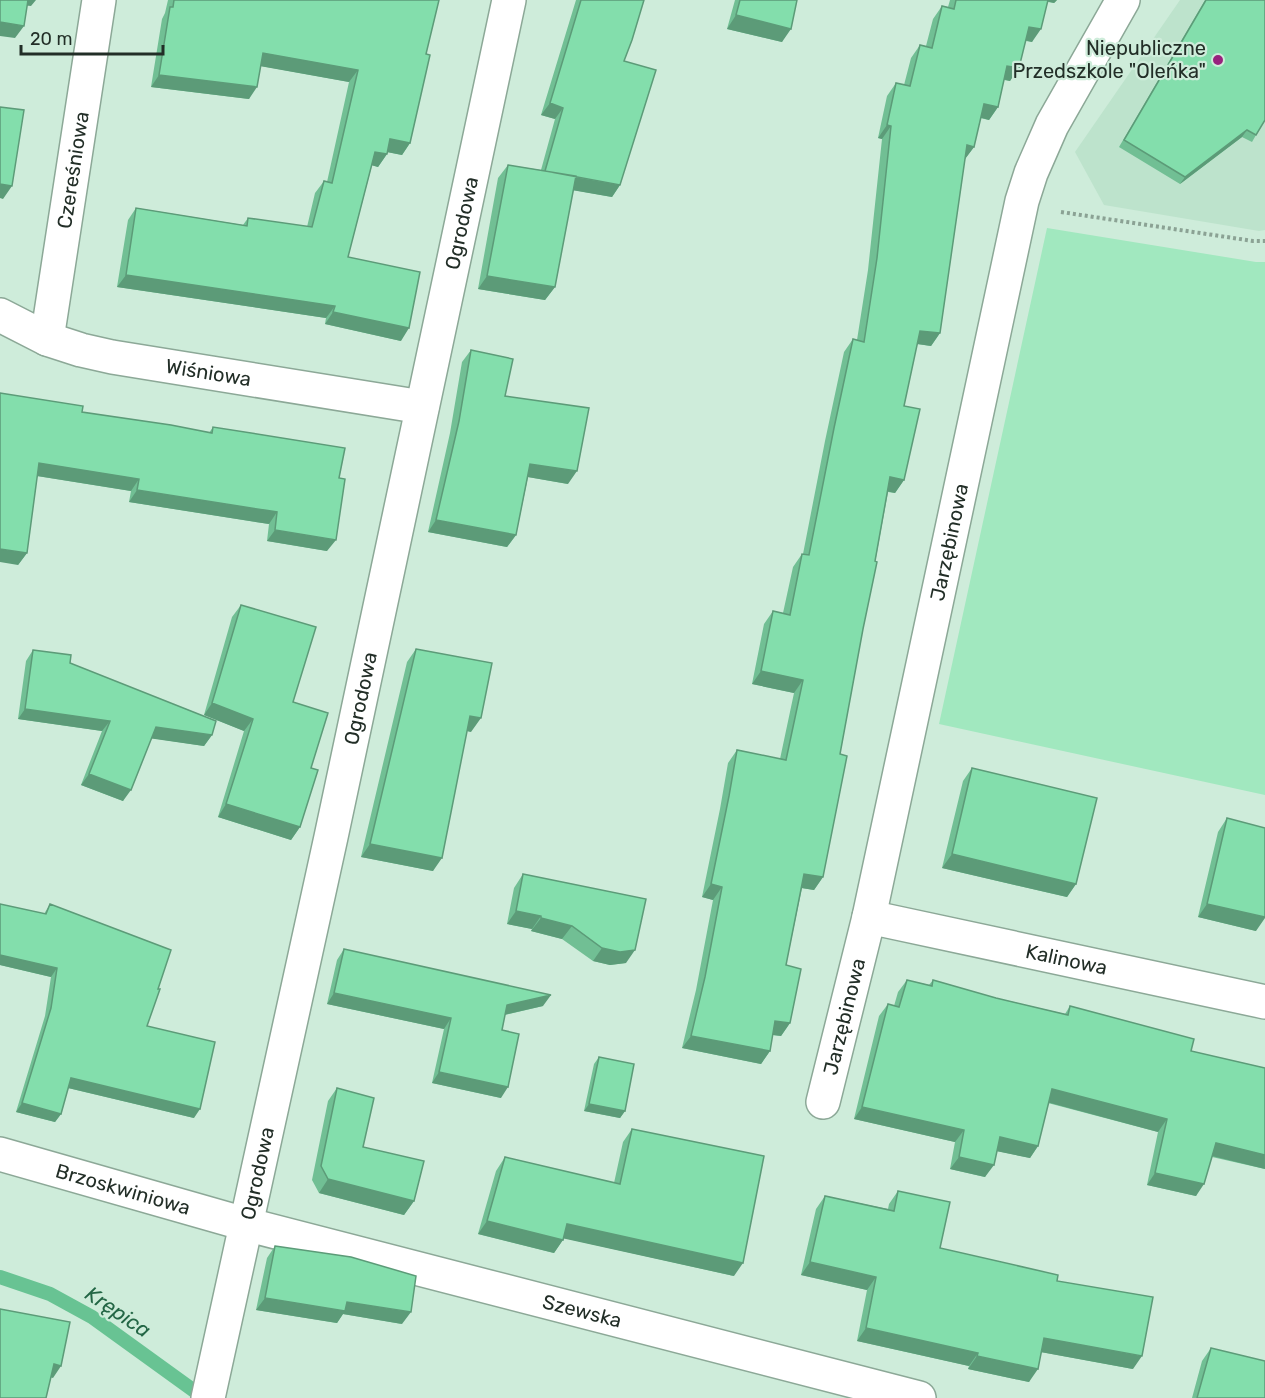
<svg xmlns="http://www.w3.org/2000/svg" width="1265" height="1398" font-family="Rubik,sans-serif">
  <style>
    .built { fill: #bde3cc }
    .green { fill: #a1e8bf }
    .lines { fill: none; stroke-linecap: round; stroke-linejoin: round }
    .stream { stroke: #68c393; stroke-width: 14 }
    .minor-casing { stroke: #8ca897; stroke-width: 36 }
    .path { stroke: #8ba294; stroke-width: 4; stroke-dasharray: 3 3; stroke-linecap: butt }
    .minor { stroke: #fff; stroke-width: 33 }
    .wall { fill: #71bf94 }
    .shaded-wall { fill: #5c9b78 }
    .building { fill: #83deac; stroke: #5c9b78; stroke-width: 1.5 }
    .poi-dot { fill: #98227e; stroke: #ceecda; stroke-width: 2 }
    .labels { text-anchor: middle; stroke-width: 4.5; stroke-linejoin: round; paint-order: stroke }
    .poi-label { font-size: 20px; fill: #222e27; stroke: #ceecda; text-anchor: end }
    .street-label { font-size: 20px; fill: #222e27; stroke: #ceecda }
    .water-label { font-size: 21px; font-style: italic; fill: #236645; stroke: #ceecda }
  </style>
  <rect width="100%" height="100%" fill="#ceecda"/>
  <path class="built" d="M1180 0H1265V230L1259 231 1104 205 1075 152Z"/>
  <path class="green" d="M1047 228 1256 262H1265V795L939 724Z"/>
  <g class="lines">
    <path class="stream" d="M0 1277 50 1294 92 1317 204 1398"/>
    <g class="minor-casing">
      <g id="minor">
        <path id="s1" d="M0 315 47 339 81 350 112 357 422 407"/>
        <path id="s2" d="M47 339 99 0"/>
        <path id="s3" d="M869 917 1265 1002"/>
        <path id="s4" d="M823 1102 869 917 1022 201 1031 173 1052 125 1123 0"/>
        <path id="s5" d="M0 1154 245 1224 919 1398"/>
        <path id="s6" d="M208 1398 331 837 509 0"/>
      </g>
    </g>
    <path class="path" d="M1061 212 1253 241H1265"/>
    <use href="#minor" class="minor"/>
  </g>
  <path class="wall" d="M168 0H439L426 54 410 143 402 155 387 152V154L378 167 372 165 348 257 401 341 325 324 326 318 117 287 128 220 136 208 243 225 248 218 307 227 315 193 324 181 327 182 349 82 261 66 249 99 151 87 162 19 165 13Z
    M576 0H644L624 61 620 185 612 197 573 190 555 287 545 300 478 289 498 178 508 165 541 170 555 119 541 115Z
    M735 0H797L782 42 727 29Z
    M950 0H1057L1054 3 1048 2 1032 42 1026 41 1010 81 1004 80 998 107 989 120 980 118 974 147 965 159 940 333 931 346 917 344 904 406V480L895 493 888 492 840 754 823 877 814 890 802 888 786 965 790 1023 781 1036 772 1035 770 1051 761 1064 682 1048 696 990 713 900 702 897 720 809 728 763 737 750 780 759 794 693 752 684 764 624 773 611 783 613 793 567 802 554H803L825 441 844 352 853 339 857 340 868 270 882 139 878 138 887 96 896 83 904 85 911 58 920 45 926 46 933 19 942 6 948 7Z
    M1205 0H1265L1256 135 1252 142 1242 137 1180 184 1119 147Z
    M471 350 568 484 528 477 516 535 507 547 428 532 450 433 462 362Z
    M0 393 82 412 209 433 213 427 339 478 327 551 267 541 269 524 129 502 131 491 37 476 27 553 18 565Z
    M241 605 311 768 300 827 291 840 218 817 244 731 204 715 232 617Z
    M416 649 471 732 467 731 433 871 361 857 407 662Z
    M33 650 70 663 212 735 204 746 151 738 123 801 81 785 102 731 18 719 26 661Z
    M972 768 1076 884 1067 897 942 868 963 781Z
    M1227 818 1256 931 1198 917 1218 832Z
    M523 874 626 963 610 965 593 961 562 939 531 931 532 929 507 924 514 888Z
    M0 904 44 914 50 904 158 989 147 1026 194 1118 68 1088 61 1114 55 1122 16 1112 45 1016 51 977 0 965Z
    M344 949 543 1006 505 1015 502 1030 501 1098 432 1083 444 1029 327 1004 337 960Z
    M907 980 929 985 933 980 996 998 1065 1014 1070 1006 1191 1051 1265 1068V1169L1212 1157 1196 1196 1147 1185 1158 1132 1048 1103 1038 1146 1030 1158 997 1151 985 1177 950 1169 955 1142 854 1119 879 1016 888 1004 894 1006 898 992Z
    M599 1057 625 1111 620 1118 584 1111 594 1064Z
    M337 1088 363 1147 414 1201 404 1215 319 1193 312 1180 328 1101Z
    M632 1129 734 1276 564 1238 554 1253 478 1234 496 1171 505 1157 614 1183 623 1142Z
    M898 1191 940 1248 1057 1281 1133 1369 1041 1352 1029 1382 968 1369 969 1366 857 1341 867 1290 801 1275 816 1209 825 1196 888 1209 889 1204Z
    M275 1246 402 1324 343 1314 337 1323 256 1310 267 1258Z
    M1211 1348 1265 1398H1192L1202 1361Z"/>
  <path class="shaded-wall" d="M24 0H36L31 6 20 5Z
    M1042 0H1057L1054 3Z
    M736 15 791 29 782 42 727 29Z
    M0 22 24 26 15 38 0 36Z
    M1029 27 1041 29 1032 42 1020 39Z
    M263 53 358 70 349 82 254 65Z
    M1007 66 1019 68 1010 81 998 78Z
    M159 75 257 87 249 99 151 87Z
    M550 103 563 108 555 119 541 115Z
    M984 104 998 107 989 120 975 116Z
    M887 125 891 126 882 139 878 138Z
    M1247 130 1242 137 1180 184 1185 177Z
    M390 139 410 143 402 155 382 151Z
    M967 145 974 147 965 159Z
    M375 152 387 154 378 167 367 164Z
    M545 172 620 185 612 197 537 184Z
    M0 184 12 186 3 199 0 198Z
    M126 275 335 306 326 318 117 287Z
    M487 276 555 287 545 300 478 289Z
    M333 312 409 328 401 341 325 324Z
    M920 331 940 333 931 346 911 343Z
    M39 463 139 479 131 491 31 475Z
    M530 464 577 471 568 484 522 476Z
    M890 477 904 480 895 493 881 490Z
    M137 490 277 512 269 524 129 502Z
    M436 520 516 535 507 547 428 532Z
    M275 530 336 540 327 551 267 541Z
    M0 549 27 553 18 565 0 562Z
    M761 671 803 680 794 693 752 684Z
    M212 703 253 719 244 731 204 715Z
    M25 709 110 721 102 731 18 719Z
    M470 716 481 718 471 732 460 729Z
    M156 727 212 735 204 746 148 738Z
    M89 774 131 790 123 801 81 785Z
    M226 804 300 827 291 840 218 817Z
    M370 844 442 858 433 871 361 857Z
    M952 854 1076 884 1067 897 942 868Z
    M804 874 823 877 814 890 795 887Z
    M711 884 722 887 713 900 702 897Z
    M1207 904 1265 917V918L1256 931 1198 917Z
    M516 911 541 916 532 929 507 924Z
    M541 918 572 926 562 939 531 931Z
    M602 948 635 950 626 963 610 965 593 961Z
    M0 955 57 968 51 977 0 965Z
    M334 993 451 1018 444 1029 327 1004Z
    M551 995 543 1006 499 1016 507 1005Z
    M775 1021 790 1023 781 1036 766 1034Z
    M691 1036 770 1051 761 1064 682 1048Z
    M439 1072 508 1087 501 1098 432 1083Z
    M71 1078 200 1109 194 1118 64 1087Z
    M1052 1089 1167 1119 1158 1132 1043 1101Z
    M22 1103 61 1114 55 1122 16 1112Z
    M589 1104 625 1111 620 1118 584 1111Z
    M862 1107 964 1130 955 1142 854 1119Z
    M1000 1137 1038 1146 1030 1158 991 1150Z
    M1216 1143 1265 1155V1169L1208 1155Z
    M959 1157 994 1165 985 1177 950 1169Z
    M1155 1173 1204 1184 1196 1196 1147 1185Z
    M328 1179 414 1201 404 1215 319 1193Z
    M487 1221 563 1240 554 1253 478 1234Z
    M567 1224 743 1263 734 1276 557 1237Z
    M810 1262 876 1277 867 1290 801 1275Z
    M265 1298 347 1302 411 1312 402 1324 343 1314 337 1323 256 1310Z
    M866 1328 978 1353 969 1366 857 1341Z
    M1044 1338 1142 1356 1133 1369 1035 1351Z
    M977 1356 1038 1369 1029 1382 968 1369Z
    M54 1364 61 1366 53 1378 45 1376Z"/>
  <path class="building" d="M0 0H28L24 26 0 22Z
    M174 0H439L426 54 430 55 410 143 390 139 387 154 375 152 348 257 420 272 409 328 333 312 335 306 126 275 136 208 247 226 248 218 312 227 324 181 332 183 358 70 263 53 257 87 159 75 170 7H173Z
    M581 0H644L632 40 624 61 656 70 620 185 545 171 563 108 550 103Z
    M740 0H797L791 29 736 15Z
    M956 0H1048L1041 29 1029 27 1019 68 1007 66 998 107 984 104 974 147 967 145 940 333 920 331 904 406 920 409 904 480 890 477 875 561 877 562 863 629 840 754 847 756 823 877 804 874 786 965 801 969 790 1023 775 1021 770 1051 691 1036 705 977 722 887 711 884 729 796 737 750 786 760 803 680 761 671 773 611 790 615 802 554 809 555 834 428 853 339 864 342 877 258 891 126 887 125 896 83 910 86 920 45 932 48 942 6 954 9Z
    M1206 0H1265V120L1256 135 1247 130 1185 177 1124 140Z
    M0 107 24 110 12 186 0 184Z
    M508 165 576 176 555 287 487 276Z
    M471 350 513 359 505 396 589 408 577 471 530 464 516 535 436 520 459 421Z
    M0 393 83 406 82 412 171 425 212 433 213 427 345 448 339 478 345 479 336 540 275 530 277 512 137 490 139 479 39 463 27 553 0 549Z
    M241 605 316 627 293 702 328 713 311 768 318 770 300 827 226 804 253 719 212 703Z
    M416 649 492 663 481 718 470 716 442 858 370 844Z
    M33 650 71 655 70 663 216 721 212 735 156 727 131 790 89 774 110 721 25 709Z
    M972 768 1097 798 1076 884 952 854Z
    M1227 818 1265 828V917L1207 904Z
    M523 874 646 899 635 950 620 952 602 948 572 926 541 918V916L516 911Z
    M0 904 46 914 50 904 171 950 158 989H160L147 1026 215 1042 200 1109 71 1078 61 1114 22 1103 51 1008 57 968 0 955Z
    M344 949 551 995 507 1005 502 1030 519 1034 508 1087 439 1072 451 1018 334 993Z
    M907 980 932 986 933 980 996 998 1068 1015 1070 1006 1194 1039 1191 1051 1265 1068V1155L1216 1143 1204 1184 1155 1173 1167 1119 1052 1089 1038 1146 1000 1137 994 1165 959 1157 964 1130 862 1107 888 1004 899 1007Z
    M599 1057 634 1064 625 1111 589 1104Z
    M337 1088 374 1098 363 1147 424 1161 414 1201 328 1179 321 1166Z
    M632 1129 764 1156 743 1263 567 1224 563 1240 487 1221 505 1157 620 1184Z
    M898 1191 950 1202 940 1248 1058 1275 1057 1281 1153 1297 1142 1356 1044 1338 1038 1369 977 1356 978 1353 866 1328 876 1277 810 1262 825 1196 894 1211Z
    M275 1246 351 1257 416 1276 411 1312 347 1302 345 1311 265 1298Z
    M0 1309 70 1322 61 1366 54 1364 46 1398H0Z
    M1211 1348 1265 1361V1398H1197Z"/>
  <circle class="poi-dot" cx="1218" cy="60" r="6"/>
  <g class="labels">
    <g class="poi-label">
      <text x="1206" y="55">Niepubliczne<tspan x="1206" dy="23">Przedszkole "Oleńka"</tspan></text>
    </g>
    <g class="street-label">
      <text dy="7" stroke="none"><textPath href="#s2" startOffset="171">Czereśniowa</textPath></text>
      <text dy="7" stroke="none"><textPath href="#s6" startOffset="1202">Ogrodowa</textPath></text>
      <text dy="7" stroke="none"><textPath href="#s1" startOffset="218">Wiśniowa</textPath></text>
      <text dy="7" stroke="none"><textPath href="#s4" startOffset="574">Jarzębinowa</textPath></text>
      <text dy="7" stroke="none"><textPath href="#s6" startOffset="716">Ogrodowa</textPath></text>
      <text dy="7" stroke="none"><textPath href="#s3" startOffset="202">Kalinowa</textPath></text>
      <text dy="7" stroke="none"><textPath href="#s4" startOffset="88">Jarzębinowa</textPath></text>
      <text dy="7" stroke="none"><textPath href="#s6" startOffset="230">Ogrodowa</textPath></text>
      <text dy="7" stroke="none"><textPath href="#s5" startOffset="128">Brzoskwiniowa</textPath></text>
      <text dy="7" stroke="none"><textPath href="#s5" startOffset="603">Szewska</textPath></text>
    </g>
    <g class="water-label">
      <text transform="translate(118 1312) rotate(34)" y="7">Krępica</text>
    </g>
  </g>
  <path d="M21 45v9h142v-9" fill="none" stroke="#222e27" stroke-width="3"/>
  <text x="30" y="45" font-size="18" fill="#222e27" stroke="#ceecda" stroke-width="4.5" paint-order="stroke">20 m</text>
</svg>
